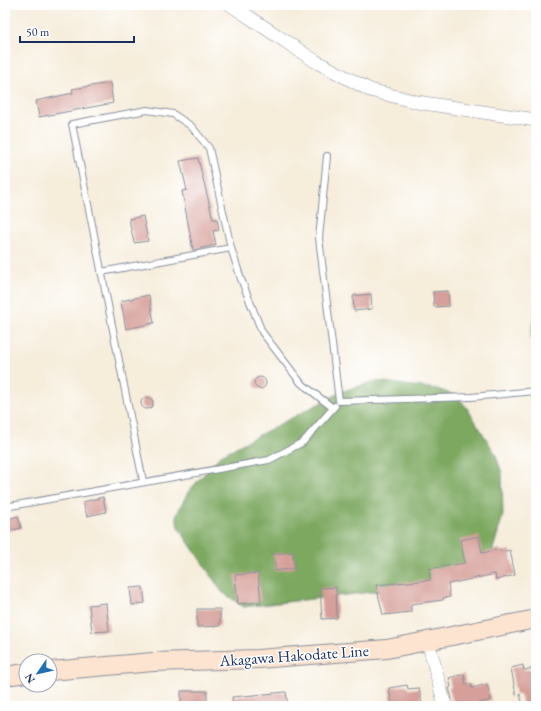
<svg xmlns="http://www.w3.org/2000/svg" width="541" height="711" font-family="'EB Garamond',serif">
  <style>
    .forest { fill: #7da860; stroke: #4c6c5f }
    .building { fill: #d69f99 }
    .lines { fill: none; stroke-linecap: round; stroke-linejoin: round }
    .lane-casing { stroke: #888e9c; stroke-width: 8 }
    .street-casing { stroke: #888e9c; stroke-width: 14 }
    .secondary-casing { stroke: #888e9c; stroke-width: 20 }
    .lane { stroke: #fff; stroke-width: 6 }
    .street { stroke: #fff; stroke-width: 13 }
    .secondary { stroke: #fde4d0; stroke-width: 18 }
    .labels { text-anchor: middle; stroke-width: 3; stroke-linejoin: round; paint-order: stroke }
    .street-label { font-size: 16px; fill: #1b2f5e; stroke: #fff }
  </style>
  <rect width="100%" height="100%" fill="#fff"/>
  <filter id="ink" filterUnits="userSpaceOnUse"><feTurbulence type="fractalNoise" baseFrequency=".025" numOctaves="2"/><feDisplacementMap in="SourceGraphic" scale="8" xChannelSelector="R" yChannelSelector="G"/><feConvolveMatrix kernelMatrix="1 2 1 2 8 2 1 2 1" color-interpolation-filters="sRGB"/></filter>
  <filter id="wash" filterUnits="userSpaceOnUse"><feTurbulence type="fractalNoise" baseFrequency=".012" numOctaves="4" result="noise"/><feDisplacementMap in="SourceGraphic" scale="16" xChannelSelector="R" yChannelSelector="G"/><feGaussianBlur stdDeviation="0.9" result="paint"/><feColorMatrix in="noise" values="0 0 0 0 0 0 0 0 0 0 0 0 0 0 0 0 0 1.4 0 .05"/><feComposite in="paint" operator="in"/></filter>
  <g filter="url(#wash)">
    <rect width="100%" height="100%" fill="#f6eddb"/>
    <path class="forest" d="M536 301V340L531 338Z
      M376 381 437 389 457 396 467 408 495 453 502 473 503 515 492 553 448 583 244 607 222 592 178 527 176 516 188 492 221 455 343 391Z"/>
    <g id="blocks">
      <path class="building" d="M110 83 113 103 39 117 36 101 73 93 72 89Z
        M198 158 213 219H217L219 230 213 231 216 245 193 250 182 191 187 190 180 161Z
        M143 216 148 241 134 243 129 219Z
        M448 291 449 306 434 307 433 292Z
        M371 294 372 309 354 311 353 296Z
        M149 295 154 323 126 329 121 301Z
        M254 383a6 6 0 1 1 12 0a6 6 0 1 1-12 0Z
        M141 403a6 6 0 1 1 12 0a6 6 0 1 1-12 0Z
        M103 497 106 512 87 516 83 502Z
        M18 516 21 528 5 532V520Z
        M479 536 482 553 500 549 501 552 510 550 515 575 496 580 495 574 448 584 450 597 443 598V600L411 604V612L383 615 376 585 430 580 429 569 465 563 460 540Z
        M293 552 295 568 276 571 273 554Z
        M258 573 261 602 238 604 235 575Z
        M143 587 145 603 132 605 130 588Z
        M336 587 337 618 322 619 320 588Z
        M106 603 109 631 92 632 89 605Z
        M197 609H220V626L197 627Z
        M523 665 524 670 536 668V706H523L520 694 516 695 511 668Z
        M464 674 466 685 471 684 472 688 487 684 491 700 470 706H454L449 688 451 687 449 678Z
        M407 685 408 689 419 688 422 704 392 706 389 688Z
        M181 691H207V706H181Z
        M286 692 288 706H233L232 697Z"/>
    </g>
  </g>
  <g filter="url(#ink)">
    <use href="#blocks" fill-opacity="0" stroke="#888e9c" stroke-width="1"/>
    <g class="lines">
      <g class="lane-casing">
        <path id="lane" d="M327 156 319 238 339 401 471 397 536 391
          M101 272 231 248
          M143 481 72 124 147 110 173 114 191 126 209 148 231 248 241 279 262 332 301 383 333 408
          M5 507 269 460 303 442 335 406"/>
      </g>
      <g class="street-casing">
        <path id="street" d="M231 5 315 61 370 90 417 102 536 120
          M428 641 445 706"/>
      </g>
      <g class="secondary-casing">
        <path id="secondary" d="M50 671 153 662 258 659 387 649 536 619
          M5 676 26 673"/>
      </g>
      <use href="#lane" class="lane"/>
      <use href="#street" class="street"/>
      <use href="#secondary" class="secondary"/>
    </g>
  </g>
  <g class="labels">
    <g class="street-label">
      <text transform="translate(294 655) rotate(-4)" y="6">Akagawa Hakodate Line</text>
    </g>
  </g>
  <rect width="541" height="711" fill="none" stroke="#fff" stroke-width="20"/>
  <g transform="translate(38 673) rotate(236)"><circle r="19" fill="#ffffff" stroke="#a4acbf"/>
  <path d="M0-3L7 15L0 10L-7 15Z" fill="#1f6fb2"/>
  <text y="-6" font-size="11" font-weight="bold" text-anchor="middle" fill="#1b2f5e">N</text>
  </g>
  <path d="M20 36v6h114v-6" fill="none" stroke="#1b2f5e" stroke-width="2"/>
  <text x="26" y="36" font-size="12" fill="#1b2f5e" stroke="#ffffff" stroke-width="3" paint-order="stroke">50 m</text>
</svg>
